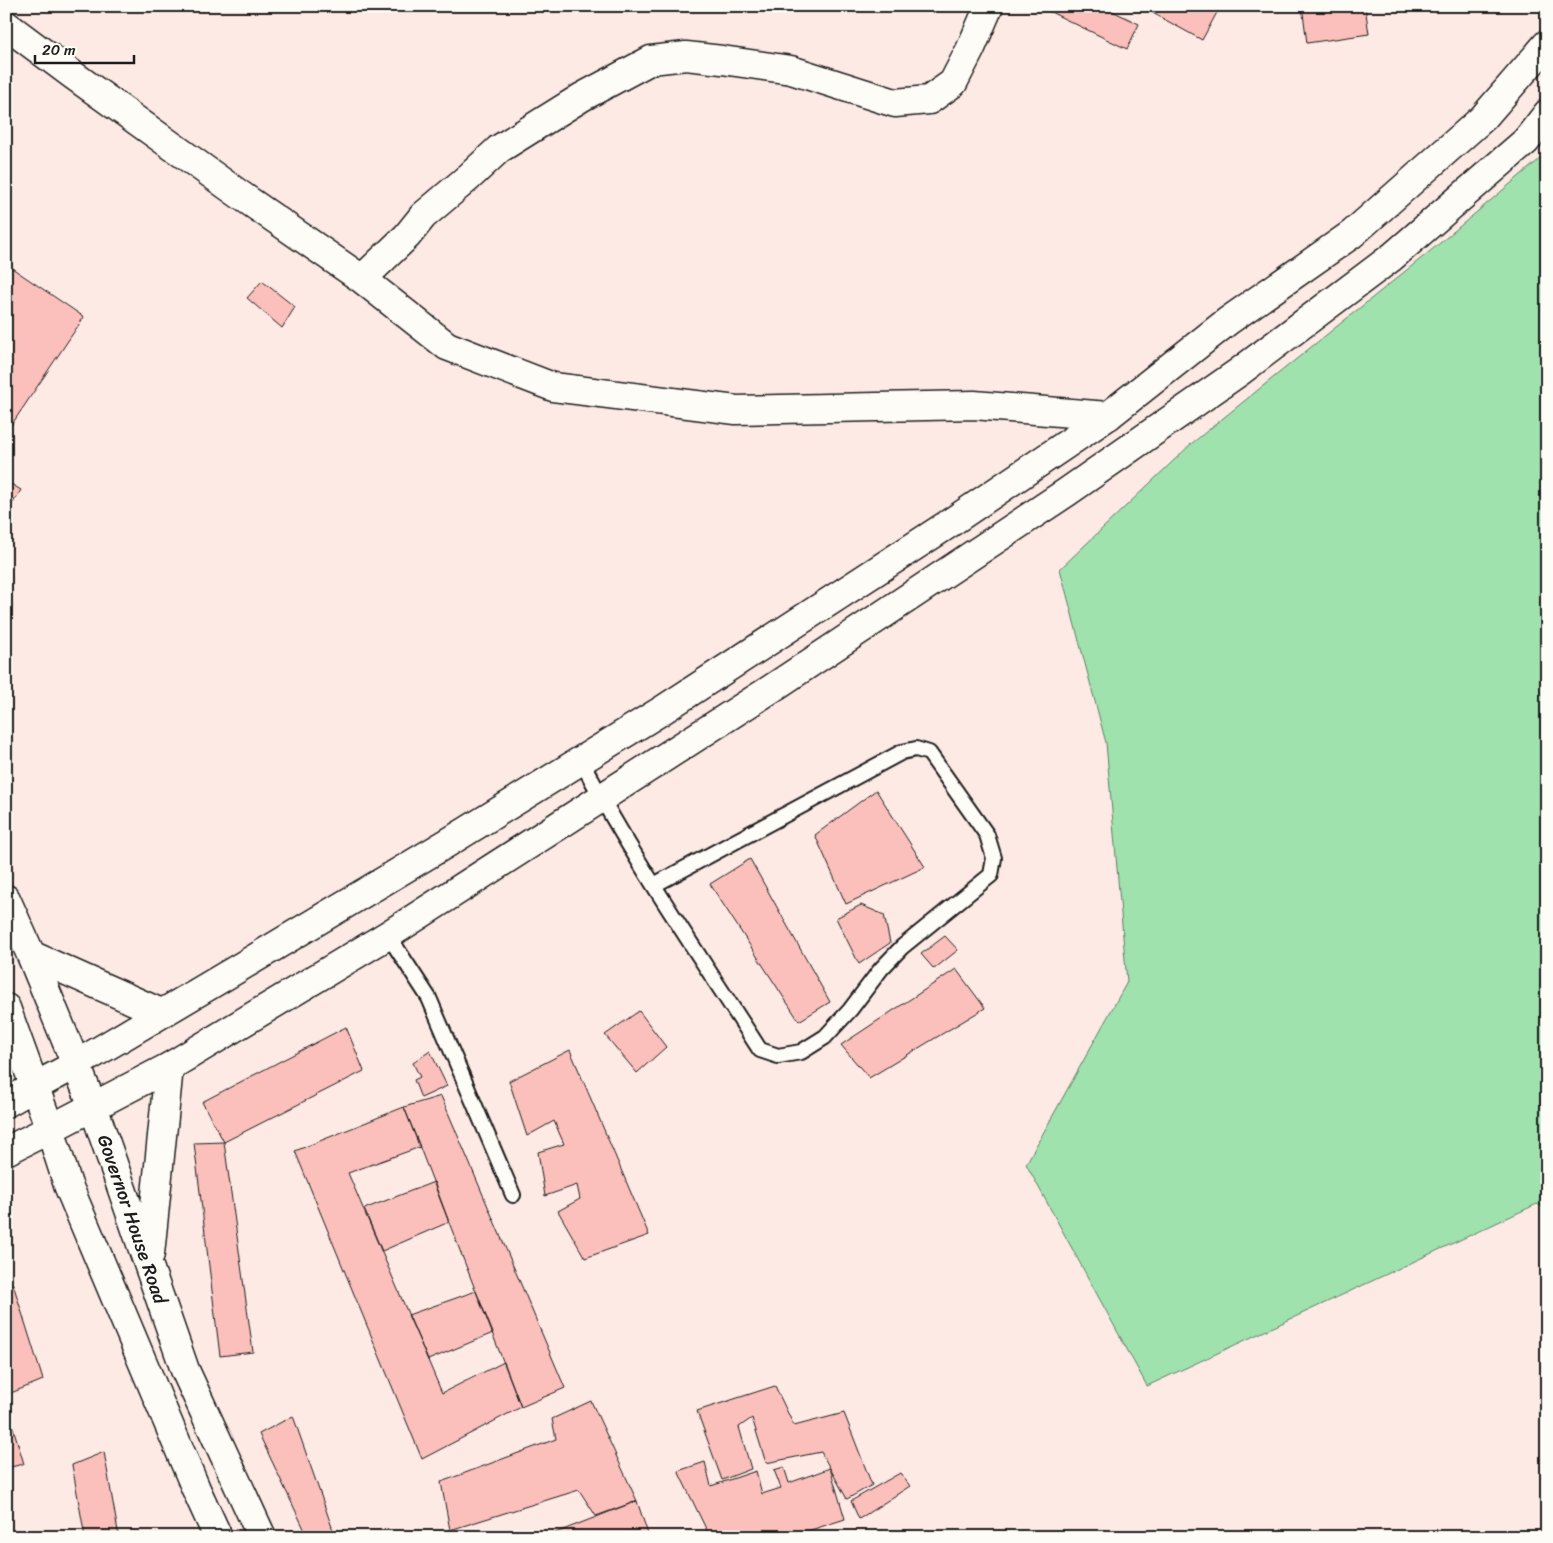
<svg xmlns="http://www.w3.org/2000/svg" width="1553" height="1543" font-family="Sriracha,sans-serif">
  <style>
    .green { fill: #9fe2ad; stroke: #5e7f64 }
    .building { fill: #fcc0bc; stroke: #1c1c1c }
    .lines { fill: none; stroke-linecap: round; stroke-linejoin: round }
    .service-casing { stroke: #1c1c1c; stroke-width: 18 }
    .minor-casing { stroke: #1c1c1c; stroke-width: 31 }
    .tertiary-casing { stroke: #1c1c1c; stroke-width: 31 }
    .secondary-casing { stroke: #1c1c1c; stroke-width: 31 }
    .service { stroke: #fdfcf7; stroke-width: 14 }
    .minor { stroke: #fdfcf7; stroke-width: 28 }
    .tertiary { stroke: #fdfcf7; stroke-width: 28 }
    .secondary { stroke: #fdfcf7; stroke-width: 28 }
    .labels { text-anchor: middle; stroke-width: 4; stroke-linejoin: round; paint-order: stroke }
    .street-label { font-size: 19px; fill: #1c1c1c; stroke: #fdfcf7 }
  </style>
  <rect width="100%" height="100%" fill="#fdeae5"/>
  <filter id="ink" filterUnits="userSpaceOnUse"><feTurbulence type="fractalNoise" baseFrequency=".02" numOctaves="2"/><feDisplacementMap in="SourceGraphic" scale="10" xChannelSelector="R" yChannelSelector="G"/><feConvolveMatrix kernelMatrix="1 2 1 2 8 2 1 2 1" color-interpolation-filters="sRGB"/></filter>
  <g filter="url(#ink)">
    <path class="green" d="M1547 153V1209L1537 1204 1147 1386 1026 1164 1127 982 1106 743 1060 569 1191 444 1434 248Z"/>
    <path class="building" d="M1038 6H1102L1139 24 1127 49Z
      M1140 6H1218L1220 7 1202 40Z
      M1302 6H1365L1369 34 1307 43Z
      M6 264 84 317 6 433Z
      M262 281 295 307 282 328 247 298Z
      M6 481 21 490 6 514Z
      M876 790 925 867 846 904 815 835Z
      M750 859 830 1002 799 1021 710 884Z
      M861 905 884 915 890 943 859 964 836 918Z
      M945 936 958 950 934 969 921 954Z
      M956 969 985 1008 869 1078 841 1045Z
      M639 1011 666 1047 637 1073 605 1035Z
      M346 1027 364 1071 224 1142 202 1102Z
      M570 1050 649 1235 585 1258 558 1211 580 1199 577 1185 545 1196 538 1152 564 1144 554 1121 527 1136 509 1081Z
      M430 1051 447 1086 421 1098 414 1080 420 1077 413 1063Z
      M441 1096 565 1388 521 1407 404 1107Z
      M404 1107 420 1147 348 1173 442 1393 504 1362 521 1407 422 1459 295 1151Z
      M224 1142 253 1352 220 1356 194 1143Z
      M434 1182 449 1222 382 1251 364 1209Z
      M13 1284 43 1380 6 1395V1287Z
      M476 1291 493 1333 428 1360 408 1315Z
      M775 1386 794 1426 844 1413 872 1485 847 1499 821 1452 766 1463 752 1418 739 1427 751 1469 722 1480 697 1411Z
      M591 1401 637 1501 596 1516 579 1490 450 1530 441 1482 556 1439 552 1419Z
      M6 1404 24 1464 6 1468Z
      M293 1416 333 1530 318 1537H308L259 1434Z
      M104 1452 119 1537H85L72 1465Z
      M705 1462 711 1486 756 1471 762 1494 781 1488 774 1470 784 1467 789 1483 830 1468 845 1519 789 1537H710L678 1471Z
      M900 1473 910 1486 859 1519 851 1501Z
      M637 1501 649 1537H545Z"/>
    <g class="lines">
      <g class="service-casing">
        <path id="service" d="M581 760C634 861 699 955 760 1050L778 1056 801 1052 825 1037 850 1010 881 969 902 947 991 875 994 858 987 835 929 753 916 749 902 752 654 885
          M388 935 429 998 513 1195"/>
      </g>
      <g class="minor-casing">
        <path id="minor" d="M6 25 73 75 239 194 362 279 447 346 553 387 736 410 974 405 1108 416
          M362 279 407 236 423 216 469 177 499 149 582 97 651 60 686 56 722 60 791 70 895 103 929 100 953 83 971 48 989 6
          M6 1103 34 1087
          M6 1151 50 1129"/>
      </g>
      <g class="tertiary-casing">
        <path id="tertiary" d="M34 1087 75 1065 237 969 449 842 661 711 947 525 1108 416 1228 321 1352 234 1483 118 1547 44
          M50 1129 169 1067 388 935 771 689 1067 492 1239 372 1392 257 1526 141 1547 114"/>
      </g>
      <g class="secondary-casing">
        <path id="secondary" d="M6 899 31 955 93 1106 185 1370 262 1537
          M31 955 161 1013
          M6 1008 50 1129 68 1185 196 1489 218 1537
          M150 1254 169 1067"/>
      </g>
      <use href="#service" class="service"/>
      <use href="#minor" class="minor"/>
      <use href="#tertiary" class="tertiary"/>
      <use href="#secondary" class="secondary"/>
    </g>
  </g>
  <g class="labels">
    <g class="street-label">
      <text transform="translate(133 1219) rotate(71)" y="7">Governor House Road</text>
    </g>
  </g>
  <rect width="1553" height="1543" fill="none" stroke="#fdfcf7" stroke-width="25"/>
  <rect x="12" y="12" width="1528" height="1518" fill="none" stroke="#1c1c1c" stroke-width="2" filter="url(#ink)"/>
  <path d="M35 55v8h99v-8" fill="none" stroke="#1c1c1c" stroke-width="2.5"/>
  <text x="42" y="55" font-size="15" fill="#1c1c1c" stroke="#fdfcf7" stroke-width="4" paint-order="stroke">20 m</text>
</svg>
